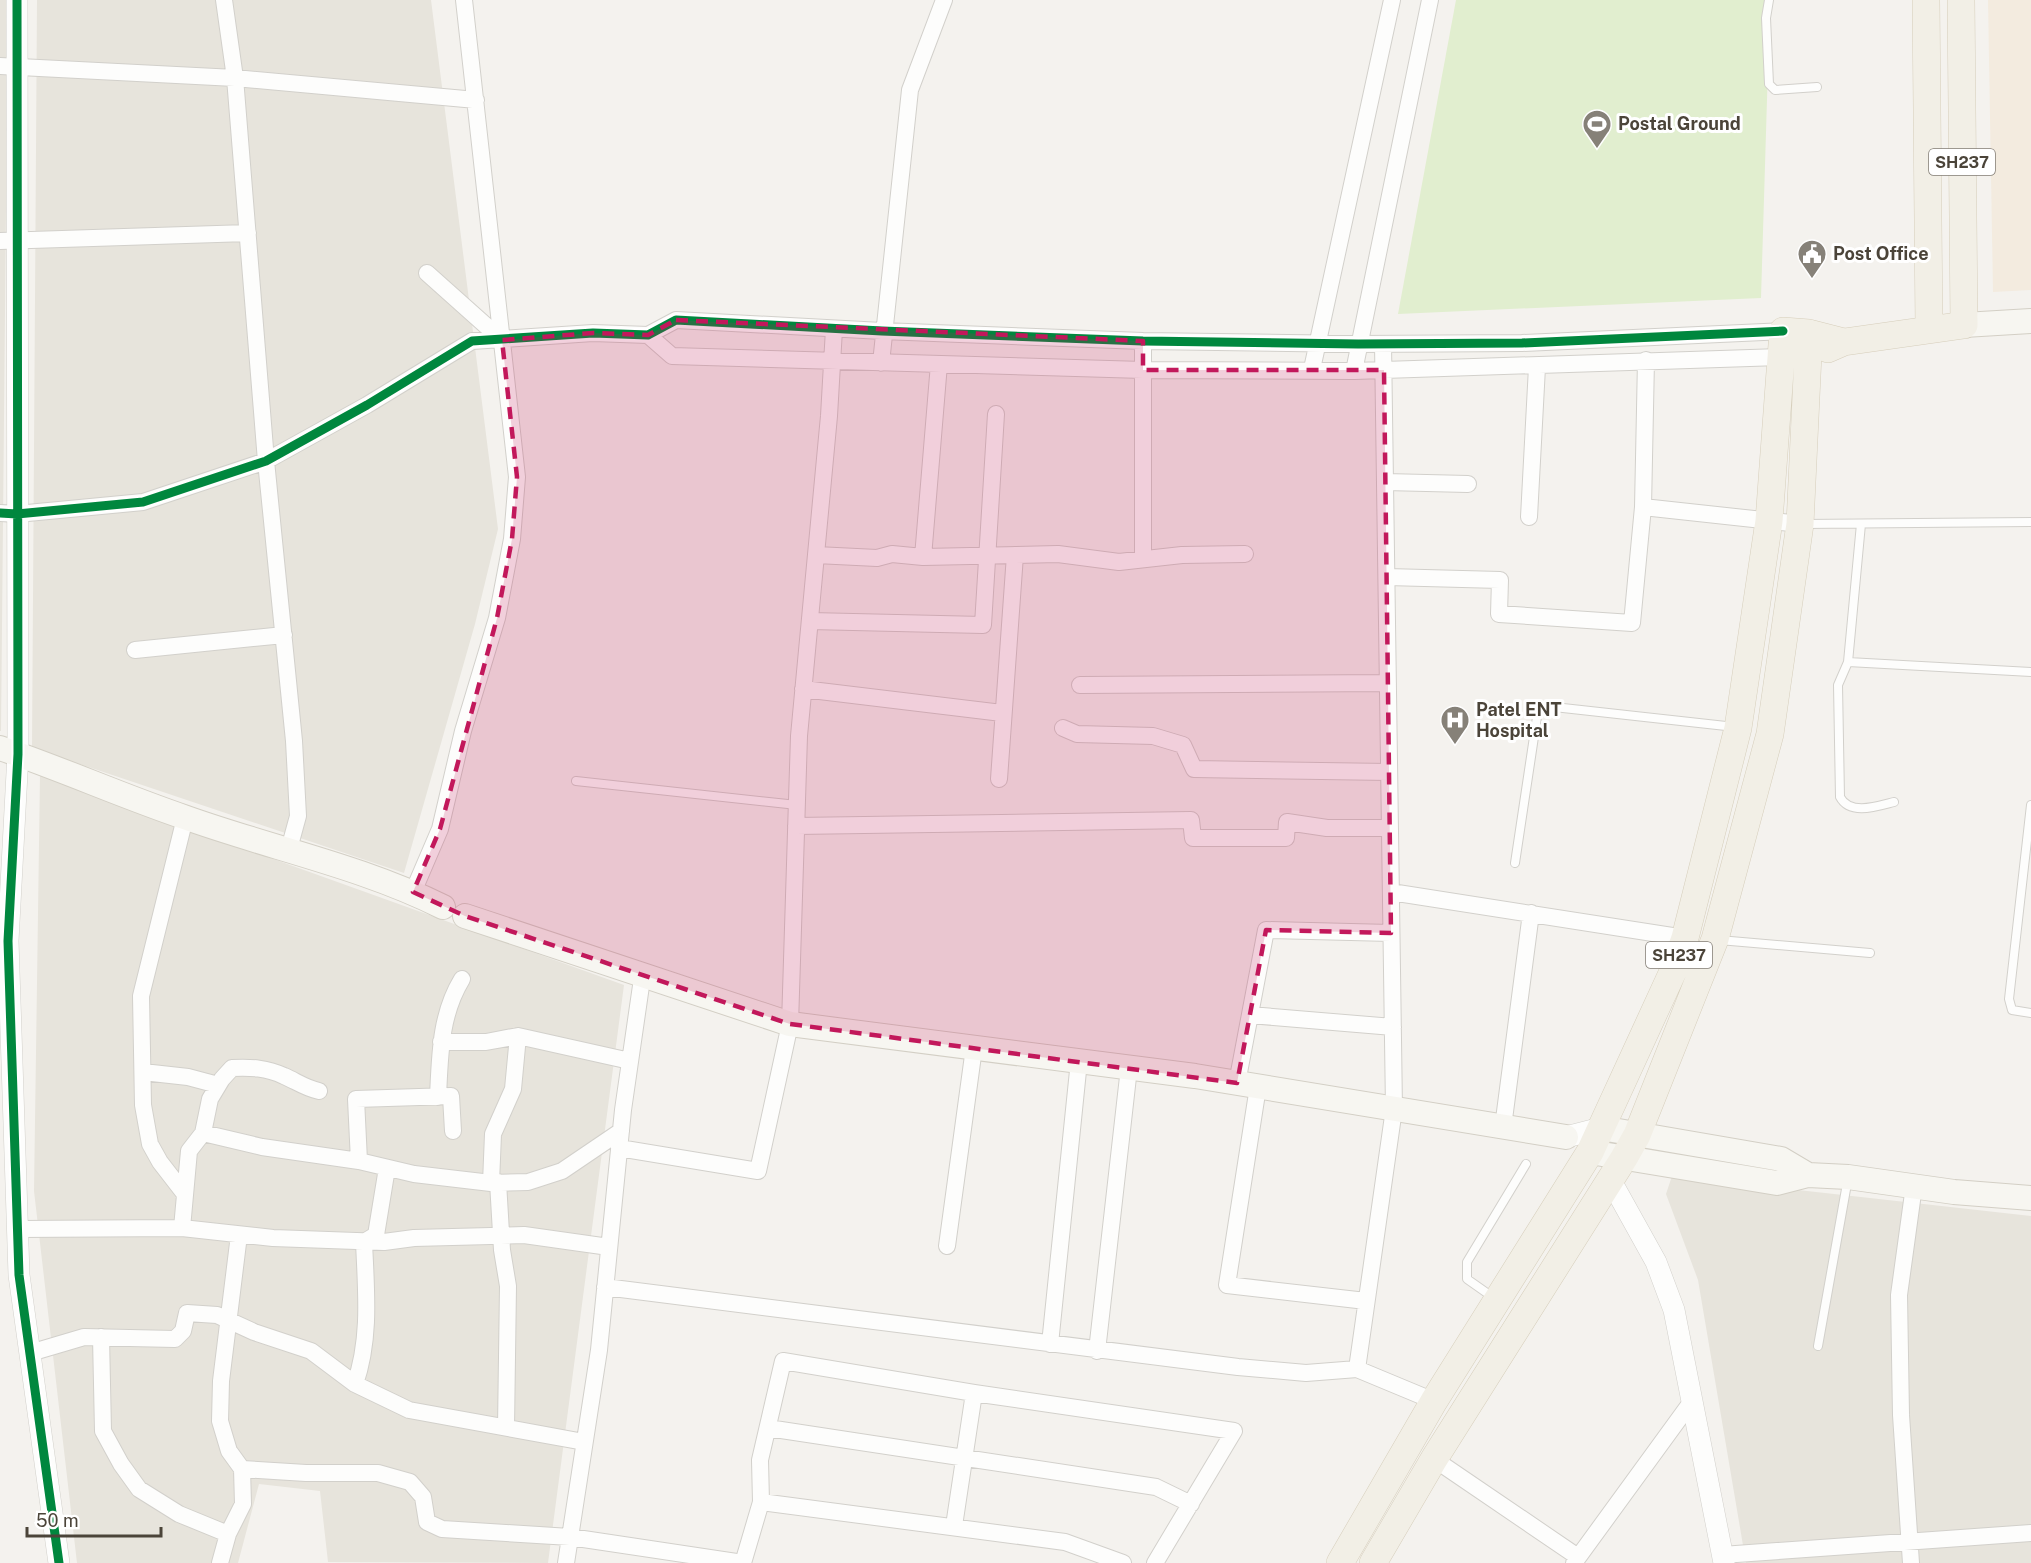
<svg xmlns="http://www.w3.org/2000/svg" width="2031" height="1563" font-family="'Public Sans',sans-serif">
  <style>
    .residential { fill: #e7e4dc }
    .commercial { fill: #f3ebdf }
    .green { fill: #e1eecf }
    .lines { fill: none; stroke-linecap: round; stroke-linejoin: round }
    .service-casing { stroke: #d2d0cb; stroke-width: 10 }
    .minor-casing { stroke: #d2d0cb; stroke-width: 18 }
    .tertiary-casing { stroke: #d2d0cb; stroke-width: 22 }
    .secondary-casing { stroke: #d3cfc5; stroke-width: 26 }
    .primary-casing { stroke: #d6cebb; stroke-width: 28 }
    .service { stroke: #fdfdfc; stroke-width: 8 }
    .minor { stroke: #fdfdfc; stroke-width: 16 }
    .tertiary { stroke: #fdfdfc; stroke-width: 21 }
    .secondary { stroke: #f7f6f1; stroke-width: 24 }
    .primary { stroke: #f2efe6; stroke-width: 27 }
    .cycleway-casing { stroke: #fff; stroke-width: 13 }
    .cycleway { stroke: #00873e; stroke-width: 9 }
    .marked { fill: #c2185b; fill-opacity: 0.2; stroke: #c2185b; stroke-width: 4.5; stroke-dasharray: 12 8; stroke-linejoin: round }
    .labels { text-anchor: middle; stroke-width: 6; stroke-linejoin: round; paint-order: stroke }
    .shield { fill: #fff; stroke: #817c74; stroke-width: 1.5 }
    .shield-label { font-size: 16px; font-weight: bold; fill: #4b4439 }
    .poi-label { font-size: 18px; font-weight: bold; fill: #4b4439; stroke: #fff; text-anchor: start }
  </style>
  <rect width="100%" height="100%" fill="#f4f2ee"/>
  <path class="residential" d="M0 0H8L1 731H0Z
    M37 0H431L498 529 475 624 404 873 32 748Z
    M40 775 624 985 548 1563 328 1562 320 1491 259 1484 238 1563H77L34 1191Z
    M1672 1176 2031 1216V1563H1746L1698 1280 1666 1194Z"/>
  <path class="commercial" d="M1988 0H2031V290L1993 292Z"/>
  <path class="green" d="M1456 0H1770L1761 298 1398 314Z"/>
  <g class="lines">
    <g class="service-casing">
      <path id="service" d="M1769 0 1766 18 1769 84 1775 90 1817 87
        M1803 524 2031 522
        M1861 524 1848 662 2031 672
        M1848 662 1838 685 1840 797C1850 816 1878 806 1894 802
        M576 781 797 805
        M2031 805 2009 999 2012 1010 2031 1013
        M1515 863 1537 717 1541 711 1554 707 1735 727
        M1719 940 1870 953
        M1494 1298 1467 1279V1262L1526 1164
        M1818 1346 1848 1178"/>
    </g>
    <g class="minor-casing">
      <path id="minor" d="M224 0 235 78 266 461 294 741 298 816 289 849
        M0 66 235 78 476 100
        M0 241 248 233
        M427 273 502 340
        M648 335 672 356 1143 370 1354 371 1781 357
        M1143 341V558
        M881 363 910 90 944 0
        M1312 369 1392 0
        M1354 371 1430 0
        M1385 482 1468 484
        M1643 507 1800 524
        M0 513 17 514 143 502 266 461 367 405 472 341 593 333 648 335 676 320 882 331 1143 341 1358 344 1522 343 1783 331
        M1529 517 1537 367
        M816 555 877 558 892 554 923 557 1058 554 1119 562 1182 555 1245 554
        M923 557 939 364
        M1387 577 1500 580 1499 614 1632 623 1643 507 1646 360
        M810 621 983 625 996 414
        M135 650 284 635
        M1080 685 1388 683
        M803 689 1002 713
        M1063 728 1077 734 1153 736 1183 745 1194 769 1389 772
        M999 779 1015 555
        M796 826 1191 820 1193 838H1286L1287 822 1327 828H1390
        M413 892 440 829 463 731 497 618 512 539 517 477 464 0
        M1391 892 1685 938
        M1250 1015 1393 1027
        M441 1042H486L518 1036 630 1061
        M143 1072 188 1077 218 1085
        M1237 1083 1266 930 1391 933
        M1258 1087 1227 1285 1366 1301
        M438 1097C440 1055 440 1015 462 979
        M1503 1127 1531 913
        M203 1133 262 1147 359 1161 414 1174 491 1183 528 1182 562 1171 621 1131
        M619 1148 758 1171 790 1024 799 736 829 416 834 329
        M359 1161 356 1099 451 1096 453 1131
        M498 1182 502 1250 508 1286 506 1427
        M491 1183 493 1134 513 1089 518 1036
        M184 1193 160 1162 150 1144 143 1105 141 996 185 818
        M182 1228 189 1151 203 1133 210 1099 222 1079 232 1068C251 1067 267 1068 284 1076 296 1081 305 1088 319 1091
        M18 1229 182 1228 273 1238 384 1242 414 1238 524 1235 609 1247
        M239 1235 221 1381 220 1421 229 1451 242 1469 306 1473H378L410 1482 423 1497 427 1522 442 1529 570 1537 743 1563
        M947 1246 974 1048
        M605 1287 1238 1367 1306 1373 1357 1369 1434 1401
        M101 1337 103 1431 121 1464 139 1489 179 1514 228 1534 220 1563
        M1050 1344 1079 1061
        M1097 1351 1129 1068
        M30 1353 84 1337 175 1339 183 1331 187 1313 217 1315 254 1332 311 1351 355 1384 409 1410 584 1442
        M1357 1369 1394 1109 1383 344
        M355 1384C371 1338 366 1290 364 1242L376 1235 387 1168
        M768 1428 1156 1487 1191 1504
        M1434 1459 1578 1557
        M761 1502 1065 1542 1123 1563
        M954 1526 974 1393
        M228 1534 243 1504 242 1469
        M1722 1555 2031 1533
        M566 1563 599 1350 623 1110 643 972
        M743 1563 761 1502 760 1460 783 1361 974 1393 1234 1431 1155 1563
        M1574 1563 1692 1401
        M1911 1563 1901 1415 1899 1295 1914 1186"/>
    </g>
    <g class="tertiary-casing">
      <path id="tertiary" d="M17 0 18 754 8 941 19 1275 59 1563
        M1566 1137 1601 1128
        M1611 1181 1656 1262 1674 1310 1724 1563"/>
    </g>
    <g class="secondary-casing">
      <path id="secondary" d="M1964 325 2031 321
        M0 748C62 769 122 796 184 817 270 848 361 866 443 907
        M465 916 790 1024 1195 1076 1566 1137
        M1601 1128 1781 1159 1808 1175
        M1590 1152 1777 1183 1808 1175 1848 1177 1954 1192 2031 1198"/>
    </g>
    <g class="primary-casing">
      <path id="primary" d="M1926 0 1929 328
        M1828 349 1844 342 1964 325 1961 0
        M1340 1563 1434 1401 1590 1152 1675 967 1685 938 1738 728 1769 521 1783 331 1809 333 1844 342
        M1373 1563 1434 1459 1624 1158 1637 1135 1715 939 1770 734 1800 524 1809 333"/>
    </g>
    <use href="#service" class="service"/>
    <use href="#minor" class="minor"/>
    <use href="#tertiary" class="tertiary"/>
    <use href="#secondary" class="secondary"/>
    <use href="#primary" class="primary"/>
    <g class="cycleway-casing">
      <path id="cycleway" d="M17 0 18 754 8 941 19 1275 59 1563
        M0 513 17 514 143 502 266 461 367 405 472 341 593 333 648 335 676 320 882 331 1143 341 1358 344 1522 343 1783 331"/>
    </g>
    <use href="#cycleway" class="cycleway"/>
  </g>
  <path class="marked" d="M676 320 1143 341V370H1384L1391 933 1266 930 1237 1083 790 1024 465 916 413 892 440 829 497 618 512 539 517 477 502 340 593 333 648 335Z"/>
  <defs>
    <g id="stadium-pin" transform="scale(1.5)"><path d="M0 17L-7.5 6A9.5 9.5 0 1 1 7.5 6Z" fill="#868178" stroke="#fff"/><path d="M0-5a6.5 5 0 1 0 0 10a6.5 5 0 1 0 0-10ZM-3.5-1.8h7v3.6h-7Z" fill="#fff"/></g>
    <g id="civic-pin" transform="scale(1.5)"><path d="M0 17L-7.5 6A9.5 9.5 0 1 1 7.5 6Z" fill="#868178" stroke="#fff"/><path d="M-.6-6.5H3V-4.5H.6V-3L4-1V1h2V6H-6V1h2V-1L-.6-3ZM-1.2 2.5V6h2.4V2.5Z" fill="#fff"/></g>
    <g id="hospital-pin" transform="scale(1.5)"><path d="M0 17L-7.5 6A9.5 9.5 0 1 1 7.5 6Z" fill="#868178" stroke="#fff"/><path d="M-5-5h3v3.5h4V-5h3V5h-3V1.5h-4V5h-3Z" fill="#fff"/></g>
  </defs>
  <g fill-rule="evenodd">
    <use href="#stadium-pin" x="1597" y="124"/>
    <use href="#civic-pin" x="1812" y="254"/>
    <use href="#hospital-pin" x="1455" y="720"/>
  </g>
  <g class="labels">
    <g class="shield">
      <rect x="1929" y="149" width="66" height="26" rx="4.5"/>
      <rect x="1646" y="942" width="66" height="26" rx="4.5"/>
    </g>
    <g class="shield-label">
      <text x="1962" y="168">SH237</text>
      <text x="1679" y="961">SH237</text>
    </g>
    <g class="poi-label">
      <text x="1618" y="130">Postal Ground</text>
      <text x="1833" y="260">Post Office</text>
      <text x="1476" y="716">Patel ENT<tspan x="1476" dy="21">Hospital</tspan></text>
    </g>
  </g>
  <path d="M27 1527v9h134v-9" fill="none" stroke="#4b4439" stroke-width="3"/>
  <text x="36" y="1527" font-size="18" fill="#4b4439" stroke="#ffffff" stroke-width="4.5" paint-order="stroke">50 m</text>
</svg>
